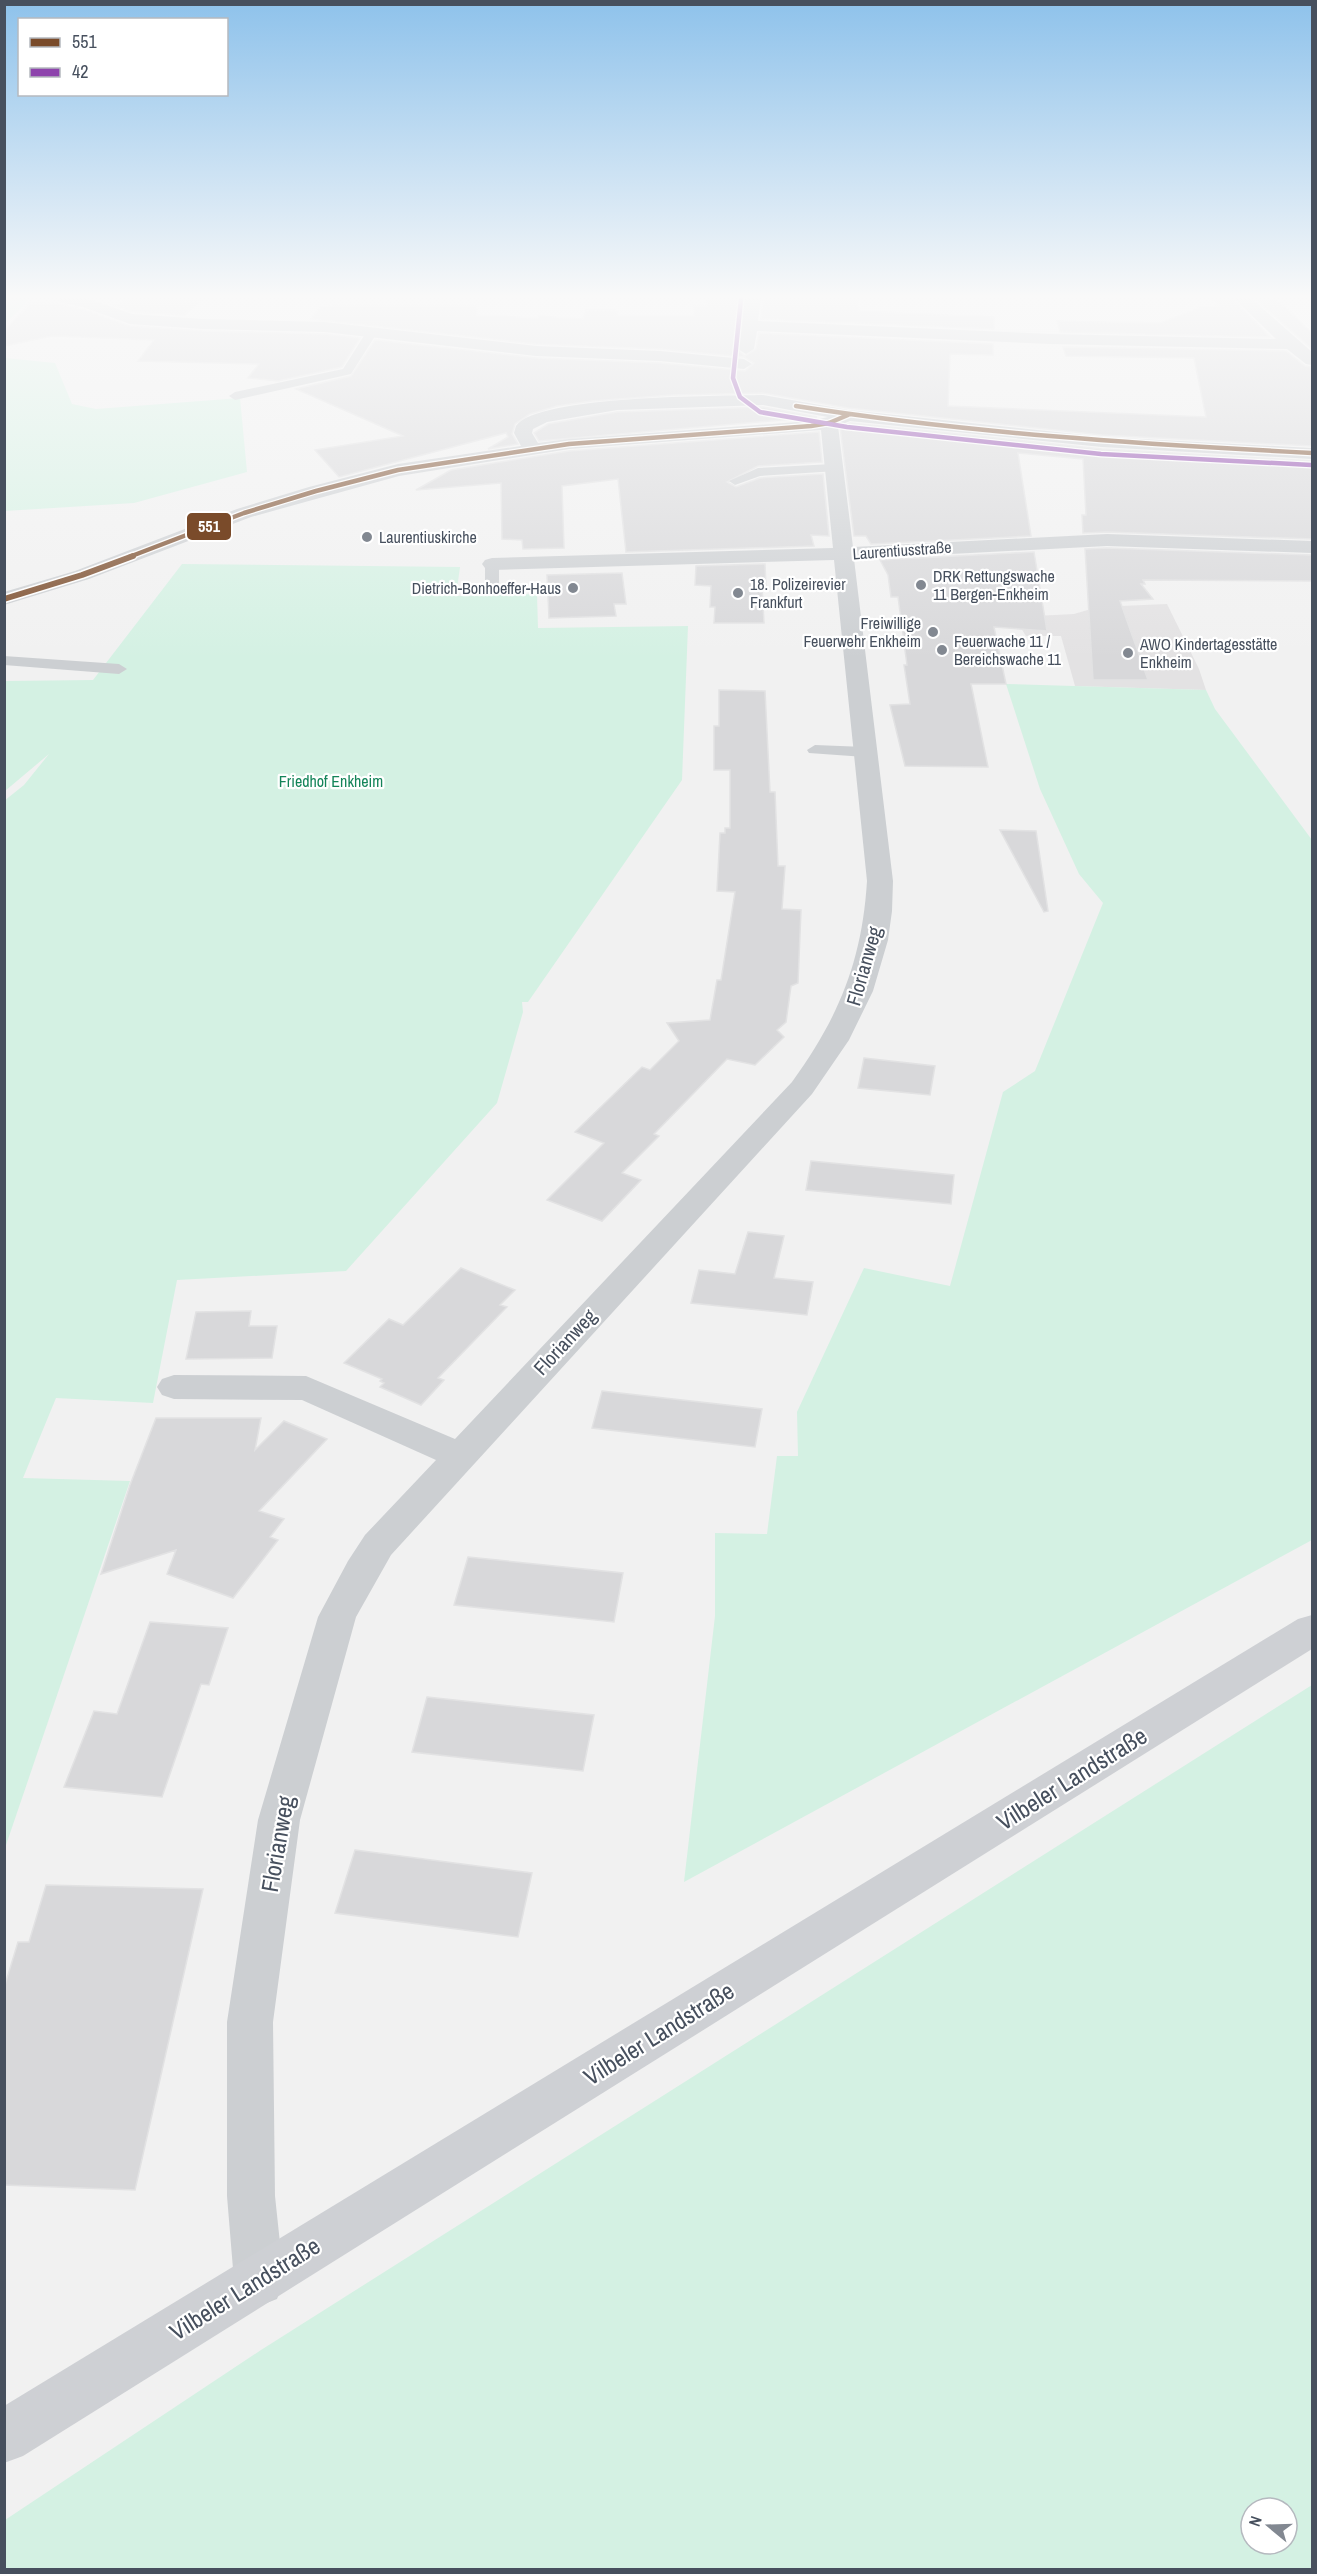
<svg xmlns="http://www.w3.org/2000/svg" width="1317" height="2574" font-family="'Archivo Narrow',sans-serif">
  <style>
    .education { fill: #e3e2e3 }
    .green { fill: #d4f1e3; fill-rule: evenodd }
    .building { fill: #d8d8da; stroke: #e2e2e3; stroke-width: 1.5 }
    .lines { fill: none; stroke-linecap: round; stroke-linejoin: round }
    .service { fill: #cccfd2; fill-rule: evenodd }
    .minor { fill: #cccfd2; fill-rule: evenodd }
    .secondary { fill: #ced0d4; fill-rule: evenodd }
    .bus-1-far1-casing { stroke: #fff; stroke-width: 7 }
    .bus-1-casing { stroke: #fff; stroke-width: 9 }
    .bus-2-casing { stroke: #fff; stroke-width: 7 }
    .bus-1-far1 { stroke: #7a4b2a; stroke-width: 4.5 }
    .bus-1 { stroke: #7a4b2a; stroke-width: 6 }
    .bus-2 { stroke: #8e44ad; stroke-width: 4.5 }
    .poi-dot { fill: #828891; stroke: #fff; stroke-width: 2 }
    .labels { text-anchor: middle; stroke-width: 4.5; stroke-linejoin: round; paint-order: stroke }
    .far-poi-label { font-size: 16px; fill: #47505e; stroke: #fff; text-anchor: start }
    .far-street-label { font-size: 16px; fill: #47505e; stroke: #fff }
    .far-park-label { font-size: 16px; fill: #138459; stroke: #fff }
    .street-label { font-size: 20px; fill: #47505e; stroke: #fff }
    .near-street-label { font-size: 24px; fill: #47505e; stroke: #fff }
    .line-badge { stroke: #fff; stroke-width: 2 }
    .badge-label { font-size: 16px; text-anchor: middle; font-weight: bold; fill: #fff }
  </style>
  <rect width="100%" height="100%" fill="#f1f1f1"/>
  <path class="education" d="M1167 604 1199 669 1206 690 1075 686 1061 636H1026L1014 617 1074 614 1098 607Z"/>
  <path class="green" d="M4 299H29L5 324H4Z
    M5 358 55 363 72 404 96 409 240 398 247 472 134 503 5 511Z
    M182 564 460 567 456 596 537 594 538 628 688 626 682 780 528 1002H522L523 1012 497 1103 346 1271 177 1280 153 1403 56 1398 23 1478 130 1481 5 1848 4 801 24 785 49 754 5 791V681L93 680Z
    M1006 684 1206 690 1215 709 1312 840V1540L684 1882 715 1616V1533L767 1534 777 1456H798L797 1412 864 1268 950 1286 1003 1092 1035 1071 1103 903 1079 874 1040 789Z
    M1312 1685V2569H5V2520L261 2350ZM1251 2508H1287V2544H1251Z"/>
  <path class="building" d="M124 299H138L201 301 184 315 132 312 112 305H118Z
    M707 299H743L736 349 745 356 756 349 759 333 993 344V355L950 354 948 406 1206 417 1194 358 1066 356 1063 347 1286 351 1305 366 1312 367V446L1102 435 848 408 763 393 672 395 592 401 557 406 530 414 515 424 512 434 518 444 488 449 508 437 506 433 339 477 315 450 403 436 296 389 351 376 375 340 536 358 660 363 745 371 754 363 744 357 660 349 536 344 311 319 320 307 337 306H476L477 315 538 318 539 316 583 319 586 310H615L614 312H618L617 315 694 316V306H707Z
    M763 299 858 300 859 311 994 317V329L761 319Z
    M1212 299H1233L1270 337 1060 332 1057 321 1160 323 1202 307 1220 306Z
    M1255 299H1274L1284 306 1312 333V349Z
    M31 303 59 304 82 309 130 326 203 331 325 334 360 338 342 367 278 381 248 378 259 364 138 361 154 340 52 336 4 346V331Z
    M763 407 817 417 539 441 534 433 548 424 617 412Z
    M850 423 1102 449 1312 461V539L1107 532 1083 533 1082 515H1086L1083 459 1018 453 1031 536 871 544 866 536H854L840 427Z
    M819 432 822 462 758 466 727 482 736 487 760 478 823 474 829 536 811 535 814 546 626 552 618 479 562 486 564 548 523 549 522 540 502 539 501 483 416 490 451 470 569 451Z
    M1107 548 1312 555V581L1143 580 1145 584H1141L1153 599 1120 601 1148 680H1093L1085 549Z
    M1034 552 1047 631 994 627 1006 684H971L988 767 905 766 890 705 910 704 904 665H907L898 597H891L888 575 880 560Z
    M765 564 766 587 762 586 764 623H714L715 607H710L711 586 695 585 696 566Z
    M622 573 626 604H614L616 616 549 618 547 575Z
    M719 690 765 691 770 792H775L778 866H785L782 909 801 910 798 983 791 986 786 1022 777 1030 784 1037 755 1065 727 1059 654 1134 659 1136 622 1173 641 1180 602 1221 547 1200 604 1143 575 1132 642 1067 650 1070 679 1041 667 1023 710 1020 717 980H721L735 892 717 891 720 833H725V828H730V770H714V726H719Z
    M1000 830 1036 831 1048 911 1044 912Z
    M864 1058 935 1066 930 1095 858 1088Z
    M811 1161 954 1175 951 1204 806 1190Z
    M748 1232 784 1236 774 1278 813 1282 807 1315 691 1303 699 1270 735 1274Z
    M461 1268 515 1290 500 1305 507 1307 438 1378 444 1380 421 1405 380 1387 384 1383 380 1381 382 1379 344 1363 389 1319 403 1325Z
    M251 1311 249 1326H277L272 1358 186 1359 196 1312Z
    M602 1391 762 1409 755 1447 592 1428Z
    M156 1418H261L255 1450 284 1421 327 1439 259 1511 284 1519 270 1537 278 1540 233 1598 167 1574 176 1550 101 1574 130 1485Z
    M468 1557 623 1573 614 1622 454 1605Z
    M150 1622 228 1628 209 1685 201 1684 162 1797 64 1787 94 1711 117 1714Z
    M427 1697 594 1715 583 1771 412 1752Z
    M355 1850 532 1873 518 1937 335 1913Z
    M46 1885 203 1889 135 2190 4 2185V1988L18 1942H29Z"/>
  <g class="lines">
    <path class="service" d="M371 330 377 333 351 374 235 400 229 396 235 392 343 369 367 331Z
      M833 464 839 468 837 471 760 476 735 485 729 481 758 468Z
      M492 560 499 564V590L492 594 485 590V564Z
      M4 656 119 664 127 669 119 674 4 665Z
      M815 745 865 747 873 752 865 757 809 753 807 750Z"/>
    <path class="minor" d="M58 299H88L132 314 203 319 325 322 536 346 660 351 744 359 752 364 744 369 660 361 536 356 325 332 203 329 130 324 83 307 60 302Z
      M745 299H761L758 321 1051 334 1276 339 1235 299H1252L1312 352V365L1306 364 1287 349 1051 344 757 331 754 349 746 354 738 349Z
      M763 395 848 410 1102 437 1312 448V459L1102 447 850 421 838 426 853 547 1107 534 1312 541V553L1107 546 854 559 893 881 892 911 888 940 873 991 849 1040 812 1094 391 1555 356 1617 300 1820 273 2022 275 2196 284 2281 277 2299 259 2306 241 2299 234 2281 227 2196V2022L258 1820 318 1617 348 1561 365 1535 436 1460 302 1400 174 1399 162 1395 157 1387 162 1379 174 1375 306 1376 455 1439 792 1082C839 1017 862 961 867 881L834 560 492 570 485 568 482 564 485 560 492 558 833 548 821 430 569 449 399 476 251 517 89 579 4 605V592L75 571 237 509 309 487 398 464 521 446 514 433 516 426C537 395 721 396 763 395ZM763 405 828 417 811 421 569 439 538 443 532 433 533 429 547 422 617 410Z"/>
    <path class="secondary" d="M1312 1615V1649L23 2456 4 2463V2406L1298 1619Z"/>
    <g class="bus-1-far1-casing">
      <path id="bus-1-far1" d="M796 406C967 433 1139 444 1312 453
        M129 557 244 513 316 491 398 470 569 444 811 426 829 423 848 415"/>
    </g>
    <g class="bus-1-casing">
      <path id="bus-1" d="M4 599 82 575 133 556"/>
    </g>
    <g class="bus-2-casing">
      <path id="bus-2" d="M741 299 733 378 740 397 760 412 847 427 1101 454 1311 465"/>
    </g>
    <use href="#bus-1-far1" class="bus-1-far1"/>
    <use href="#bus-1" class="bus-1"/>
    <use href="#bus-2" class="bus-2"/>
  </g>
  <linearGradient id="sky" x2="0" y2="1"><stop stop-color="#8ec2eb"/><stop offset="0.45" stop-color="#f9f9f9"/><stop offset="1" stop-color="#f9f9f9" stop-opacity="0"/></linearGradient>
  <rect width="1317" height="659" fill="url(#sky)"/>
  <g class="poi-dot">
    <circle cx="367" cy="537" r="6"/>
    <circle cx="921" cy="585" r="6"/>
    <circle cx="573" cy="588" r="6"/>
    <circle cx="738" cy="593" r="6"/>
    <circle cx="933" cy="632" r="6"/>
    <circle cx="942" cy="650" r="6"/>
    <circle cx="1128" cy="653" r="6"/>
  </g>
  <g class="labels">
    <g class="far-poi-label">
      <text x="379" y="543">Laurentiuskirche</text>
      <text x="933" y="582">DRK Rettungswache<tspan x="933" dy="18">11 Bergen-Enkheim</tspan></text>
      <text x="750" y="590">18. Polizeirevier<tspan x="750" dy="18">Frankfurt</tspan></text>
      <text x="561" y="594" text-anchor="end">Dietrich-Bonhoeffer-Haus</text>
      <text x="921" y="629" text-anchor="end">Freiwillige<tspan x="921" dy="18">Feuerwehr Enkheim</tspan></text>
      <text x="954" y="647">Feuerwache 11 /<tspan x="954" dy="18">Bereichswache 11</tspan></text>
      <text x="1140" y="650">AWO Kindertagesstätte<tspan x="1140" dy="18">Enkheim</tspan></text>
    </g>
    <g class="far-street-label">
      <text transform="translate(902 550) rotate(-4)" y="6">Laurentiusstraße</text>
    </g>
    <g class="far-park-label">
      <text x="331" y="787">Friedhof Enkheim</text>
    </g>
    <g class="street-label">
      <text transform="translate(864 966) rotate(-74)" y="7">Florianweg</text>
      <text transform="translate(565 1342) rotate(-47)" y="7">Florianweg</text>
    </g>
    <g class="near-street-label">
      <text transform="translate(1072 1779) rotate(-32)" y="8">Vilbeler Landstraße</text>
      <text transform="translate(278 1844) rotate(-80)" y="8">Florianweg</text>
      <text transform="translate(659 2034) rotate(-32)" y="8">Vilbeler Landstraße</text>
      <text transform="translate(245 2289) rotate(-32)" y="8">Vilbeler Landstraße</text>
    </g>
  </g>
  <rect class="line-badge" x="186" y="512" width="46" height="29" rx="6" fill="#7a4b2a"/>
  <g class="badge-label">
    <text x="209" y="532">551</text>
  </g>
  <rect width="1317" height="2574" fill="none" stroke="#47505e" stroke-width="12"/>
  <rect x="18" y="18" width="210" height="78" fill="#ffffff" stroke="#b5b9bf" stroke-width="1.5"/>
  <rect x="30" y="38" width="30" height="9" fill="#7a4b2a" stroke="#b5b9bf" stroke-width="1.5"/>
  <text x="72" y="48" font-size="18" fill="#47505e">551</text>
  <rect x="30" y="68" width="30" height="9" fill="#8e44ad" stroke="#b5b9bf" stroke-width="1.5"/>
  <text x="72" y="78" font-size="18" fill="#47505e">42</text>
  <g transform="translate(1269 2526) rotate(289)"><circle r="28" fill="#ffffff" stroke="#b5b9bf" stroke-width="1.5"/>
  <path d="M0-4.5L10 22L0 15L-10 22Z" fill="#828891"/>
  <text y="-9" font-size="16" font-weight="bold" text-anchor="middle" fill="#47505e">N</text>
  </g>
</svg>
